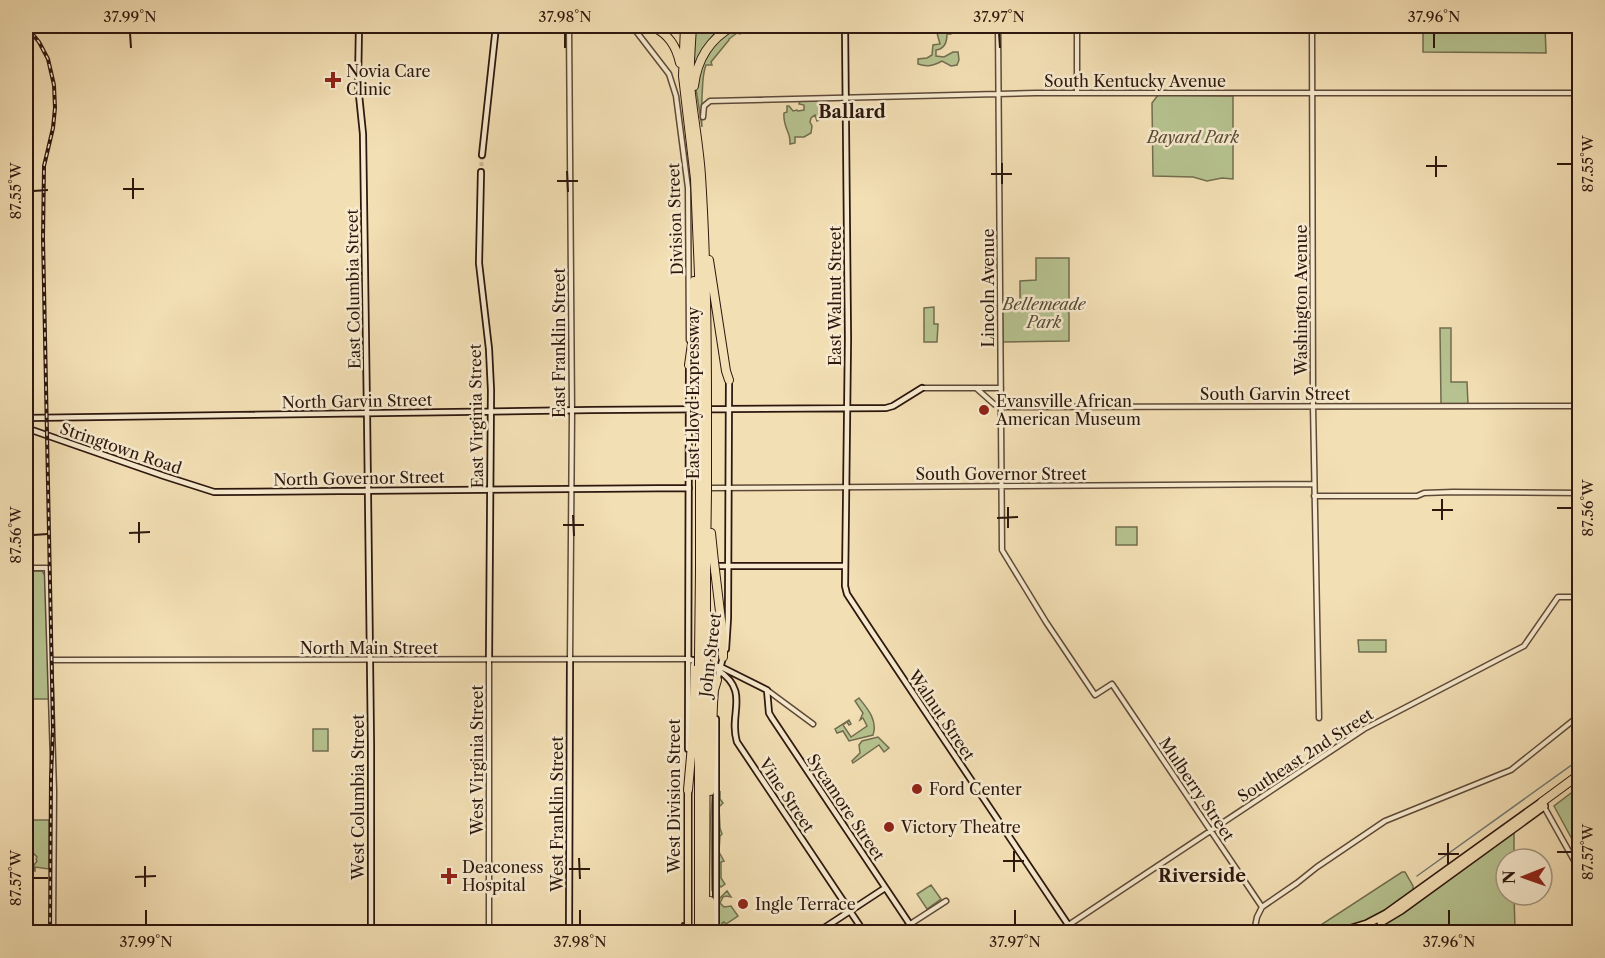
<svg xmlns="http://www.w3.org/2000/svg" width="1605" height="958" font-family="'Libre Caslon Text',serif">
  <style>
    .green { fill: #b6c390; stroke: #726d4f; stroke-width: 1.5 }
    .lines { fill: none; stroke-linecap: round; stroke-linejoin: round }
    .stream { stroke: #707972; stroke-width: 1.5 }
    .tertiary-tunnel { stroke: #cbb793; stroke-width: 4; stroke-dasharray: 4 2; stroke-linecap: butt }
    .tertiary-casing { stroke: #5e4938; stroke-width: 7 }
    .secondary-casing { stroke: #2d170e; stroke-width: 8 }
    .primary-casing { stroke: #2d170e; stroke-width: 9 }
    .trunk-casing { stroke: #2d170e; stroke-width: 10 }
    .motorway-casing { stroke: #2d170e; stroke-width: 10 }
    .tertiary { stroke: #f7eace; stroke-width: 4 }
    .secondary { stroke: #f7eace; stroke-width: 4.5 }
    .primary { stroke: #f3dfb4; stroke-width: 6 }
    .trunk { stroke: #f3dfb4; stroke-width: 7 }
    .motorway { stroke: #f3dfb4; stroke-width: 8 }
    .rail-casing { stroke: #2d170e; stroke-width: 4 }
    .rail { stroke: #f7eace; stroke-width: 1.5; stroke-dasharray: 4.5; stroke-linecap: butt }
    .motorway-bridge-casing { stroke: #2d170e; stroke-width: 10; stroke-linecap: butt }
    .motorway-bridge { stroke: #f3dfb4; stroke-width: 8 }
    .ticks { fill: none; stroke: #2d170e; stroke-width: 2 }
    .poi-dot { fill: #8f2418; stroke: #f7eace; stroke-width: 2 }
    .labels { text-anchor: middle; stroke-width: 5; stroke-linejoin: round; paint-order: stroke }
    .poi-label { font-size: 16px; fill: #2d170e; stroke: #f7eace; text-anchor: start }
    .street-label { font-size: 16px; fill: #2d170e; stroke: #f7eace }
    .park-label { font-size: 16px; font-style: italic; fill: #564b35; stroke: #f7eace }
    .neighbourhood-label { font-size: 18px; font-weight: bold; fill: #2d170e; stroke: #f7eace }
    .neatline { fill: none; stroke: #2d170e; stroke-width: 2 }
    .ticks-label { font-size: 15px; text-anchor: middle; fill: #2d170e }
  </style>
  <rect width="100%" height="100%" fill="#f3dfb4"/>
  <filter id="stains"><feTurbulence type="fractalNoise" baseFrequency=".00333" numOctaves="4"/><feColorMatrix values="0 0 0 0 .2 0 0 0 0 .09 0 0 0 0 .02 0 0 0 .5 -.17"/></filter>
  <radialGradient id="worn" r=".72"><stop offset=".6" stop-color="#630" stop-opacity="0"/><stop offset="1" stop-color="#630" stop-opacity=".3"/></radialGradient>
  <path class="green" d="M695 26H728L693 73Z
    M736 26H749L740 34 737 33 729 39V40L711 62 712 65H706C702 76 703 85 702 96 702 107 701 116 702 127L696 89 697 77 713 44Z
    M929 26H953L951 34H947C947 41 945 49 936 50V56L944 57 953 52H958L959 60 957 65 951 66 942 61C933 66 927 67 918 64V59L927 58 932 55 933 45 940 44 937 33H930Z
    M1423 26H1545L1546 53 1423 52Z
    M1158 95 1233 96V179L1222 178 1207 181 1193 177 1153 176 1152 103Z
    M800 101H819V120L817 121 815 115 811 118 810 122 812 126 811 133 804 137H795V143L790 144C790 141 790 138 789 135 786 127 783 122 784 113L787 112V106H789L793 111 797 110 798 111 804 110V105L799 104Z
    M1036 258H1069V341L1003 342 1002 307 1020 306V281L1036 280Z
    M934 307V324H938L937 342H924V308Z
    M1440 328H1451V382H1467L1468 404H1441Z
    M1116 527H1137V545H1116Z
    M26 571H42L46 577 49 699H26Z
    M1358 640H1386V652H1359Z
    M859 698C868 709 878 721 873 735L849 741 843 731 837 733 835 729 849 720 851 724 849 725 847 722 843 725 851 737 867 726 863 718 860 720 863 713 855 701Z
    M313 729H328V751H313Z
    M878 737 889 748 884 752 879 745 853 763 852 761 860 753 859 745 862 741Z
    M713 785H714V889L712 890 711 817Z
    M1579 787V852L1554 806Z
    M720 791V799L723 803 719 807 720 828 722 834 720 836 719 852 724 861 721 862V878L725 884 721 887 718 884 717 798Z
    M26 820H49V869L35 867V871H34V865L37 861 36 859 37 857 26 846Z
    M1514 833V859H1506V895H1514L1515 930 1462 932H1365L1405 912Z
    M1402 872H1405L1413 886V891C1378 917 1357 933 1310 932Z
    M931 885 941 899 927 909 917 894Z
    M727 891 731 897 726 896 723 897 720 903 724 907 731 906 738 916 726 924 724 922 722 923 729 932H717L718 900Z"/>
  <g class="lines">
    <path class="stream" d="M1417 876 1580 759"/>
    <path class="tertiary-tunnel" d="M481 172 482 155"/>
    <g class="tertiary-casing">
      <path id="tertiary" d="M569 26 572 413 570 659
        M632 26 669 74 676 96 688 188 689 340
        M998 26 1002 550 1046 622 1095 695 1112 684 1262 907
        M1077 26V93
        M1312 26 1313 406 1319 718
        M703 117 704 106 710 101 1035 93H1580
        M922 388H976L994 404 1000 407 1580 406
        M977 388H1001
        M708 488 1314 484
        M1314 496H1417L1424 493 1453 492 1580 493
        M26 568H47L54 791 53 932
        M50 660 688 659
        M489 660V932
        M767 690 813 724
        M1543 805 1580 871
        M898 932 946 901
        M1058 932 1364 729 1524 646 1558 597H1580
        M1254 932 1257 917 1262 907 1297 883 1317 867 1385 821 1511 770 1580 715"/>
    </g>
    <g class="secondary-casing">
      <path id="secondary" d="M359 26 358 85 363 134 367 413 371 744V932
        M845 26 848 339 845 586 847 594 872 632 1073 932
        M482 155 496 26
        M481 172 479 263 489 349 491 390 489 660
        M26 418 591 410 886 408 893 406 922 388
        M26 428 164 476 214 492 689 488
        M712 566H845
        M726 649 728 618 729 380
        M688 659 721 667 767 690 769 713 772 718 915 932
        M718 670C751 692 728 713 737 742L864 932
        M717 681 723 657
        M688 749 689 365
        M569 932 570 659
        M716 932V719
        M818 932 885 888"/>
    </g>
    <g class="primary-casing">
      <path id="primary" d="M688 932V790"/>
    </g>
    <g class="trunk-casing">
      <path id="trunk" d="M1381 922 1401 910 1544 806
        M1341 932 1367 924 1386 914 1542 802"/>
    </g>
    <g class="motorway-casing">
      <path id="motorway" d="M652 26C668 34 676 45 680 63
        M685 26 683 76 695 179 700 298V405
        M692 26C691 45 689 65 690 85 693 115 699 145 701 176 706 252 707 328 707 405
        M694 86C697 59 710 39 733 26
        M709 260 726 371 729 380
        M689 365 694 329V281
        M700 412V450
        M707 450V412
        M711 533 714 562
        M700 562V491
        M706 562 707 491
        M715 570 723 637V657
        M699 657 700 570
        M706 659V571
        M688 790 693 734 695 665
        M710 791 713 704 714 690 717 680
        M1542 802 1580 774
        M710 901 711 932
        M699 932V666
        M705 932 706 669"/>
    </g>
    <use href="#tertiary" class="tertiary"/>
    <use href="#secondary" class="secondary"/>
    <use href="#primary" class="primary"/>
    <use href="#trunk" class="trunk"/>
    <use href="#motorway" class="motorway"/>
    <g class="rail-casing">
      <path id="rail" d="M26 26 39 42 48 59 54 85 55 108 53 128 44 166 43 238 53 730 51 777 50 932
        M683 924V932"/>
    </g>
    <use href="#rail" class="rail"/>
    <g class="motorway-bridge-casing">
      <path id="motorway-bridge" d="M700 405V412
        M707 405V412
        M700 491V450
        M707 491V450
        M714 562 715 570
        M700 570V562
        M706 571V562
        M699 666V657
        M706 669V659"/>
    </g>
    <use href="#motorway-bridge" class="motorway-bridge"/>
  </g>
  <path class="ticks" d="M130 33 131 48M565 33V48M999 33 1000 48M1434 33V48M1436 156V177M1002 163V184M1557 164H1572M1426 166H1447M567 171 568 192M991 174H1012M133 178V199M557 181H578M123 189H144M33 191 48 190M1442 499V520M1008 507V528M1557 508H1572M1432 510H1453M573 515 574 536M997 518 1018 517M139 522V543M563 525H584M129 533 150 532M33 535 48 534M1448 843V864M1014 851V872M1557 852H1572M1438 854H1459M579 858 580 879M1003 861H1024M145 866V887M569 869H590M135 877 156 876M33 878H48M146 910V925M580 910V925M1015 910V925M1449 910V925"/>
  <g class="poi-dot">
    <path d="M330 71h6v6h6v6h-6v6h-6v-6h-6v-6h6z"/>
    <circle cx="984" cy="410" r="6"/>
    <circle cx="917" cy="789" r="6"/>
    <circle cx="889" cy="827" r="6"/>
    <path d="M446 867h6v6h6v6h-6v6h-6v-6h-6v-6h6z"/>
    <circle cx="743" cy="904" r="6"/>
  </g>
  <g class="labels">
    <g class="poi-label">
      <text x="346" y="77">Novia Care<tspan x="346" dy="18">Clinic</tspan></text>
      <text x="996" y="407">Evansville African<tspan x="996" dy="18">American Museum</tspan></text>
      <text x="929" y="795">Ford Center</text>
      <text x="901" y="833">Victory Theatre</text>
      <text x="462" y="873">Deaconess<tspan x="462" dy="18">Hospital</tspan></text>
      <text x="755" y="910">Ingle Terrace</text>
    </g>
    <g class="street-label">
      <text x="1135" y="87">South Kentucky Avenue</text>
      <text transform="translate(675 219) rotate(-92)" y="6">Division Street</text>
      <text transform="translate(988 288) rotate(-90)" y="6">Lincoln Avenue</text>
      <text transform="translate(353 289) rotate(-91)" y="6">East Columbia Street</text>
      <text transform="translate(835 296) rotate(-90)" y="6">East Walnut Street</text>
      <text transform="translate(1301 300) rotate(-90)" y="6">Washington Avenue</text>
      <text transform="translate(559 343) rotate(-90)" y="6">East Franklin Street</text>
      <text transform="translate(693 393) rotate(-90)" y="6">East Lloyd Expressway</text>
      <text x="1275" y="400">South Garvin Street</text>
      <text transform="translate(357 401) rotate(-1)" y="6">North Garvin Street</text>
      <text transform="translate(476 416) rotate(-91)" y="6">East Virginia Street</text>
      <text transform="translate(121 448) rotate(19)" y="6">Stringtown Road</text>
      <text x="1001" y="480">South Governor Street</text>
      <text transform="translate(359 478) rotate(-1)" y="6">North Governor Street</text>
      <text x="369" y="654">North Main Street</text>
      <text transform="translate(710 655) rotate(-83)" y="6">John Street</text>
      <text transform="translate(942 715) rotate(56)" y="6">Walnut Street</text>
      <text transform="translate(1305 755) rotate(-33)" y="6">Southeast 2nd Street</text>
      <text transform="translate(477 760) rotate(-90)" y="6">West Virginia Street</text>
      <text transform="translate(1197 789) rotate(56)" y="6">Mulberry Street</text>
      <text transform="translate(787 795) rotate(56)" y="6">Vine Street</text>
      <text transform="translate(674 796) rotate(-90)" y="6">West Division Street</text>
      <text transform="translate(358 797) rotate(-90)" y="6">West Columbia Street</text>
      <text transform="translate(846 807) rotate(56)" y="6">Sycamore Street</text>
      <text transform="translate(557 814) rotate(-90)" y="6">West Franklin Street</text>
    </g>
    <g class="park-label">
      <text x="1193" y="143">Bayard Park</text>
      <text x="1044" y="310">Bellemeade<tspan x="1044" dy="18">Park</tspan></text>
    </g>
    <g class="neighbourhood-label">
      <text x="852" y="118">Ballard</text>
      <text x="1202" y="882">Riverside</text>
    </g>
  </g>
  <rect width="1605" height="958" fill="none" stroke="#f3dfb4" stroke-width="66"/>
  <g transform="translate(1524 877) rotate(269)"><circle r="28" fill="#f7eace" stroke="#a69681" stroke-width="1.5"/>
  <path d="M0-4.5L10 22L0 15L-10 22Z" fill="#8f2418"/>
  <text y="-9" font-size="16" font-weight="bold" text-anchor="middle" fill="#2d170e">N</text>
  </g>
  <rect x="33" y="33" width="1539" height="892" class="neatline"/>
  <g class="ticks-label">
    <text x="130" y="22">37.99°N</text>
    <text x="565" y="22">37.98°N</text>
    <text x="999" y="22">37.97°N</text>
    <text x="1434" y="22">37.96°N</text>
    <text transform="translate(1588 164) rotate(-90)" y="5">87.55°W</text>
    <text transform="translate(16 191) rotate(-90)" y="5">87.55°W</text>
    <text transform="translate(1588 508) rotate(-90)" y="5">87.56°W</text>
    <text transform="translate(16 535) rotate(-90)" y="5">87.56°W</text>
    <text transform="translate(1588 852) rotate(-90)" y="5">87.57°W</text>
    <text transform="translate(16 878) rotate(-90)" y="5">87.57°W</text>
    <text x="146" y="947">37.99°N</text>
    <text x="580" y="947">37.98°N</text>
    <text x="1015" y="947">37.97°N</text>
    <text x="1449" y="947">37.96°N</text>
  </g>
  <rect width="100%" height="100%" filter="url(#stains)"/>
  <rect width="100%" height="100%" fill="url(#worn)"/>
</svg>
